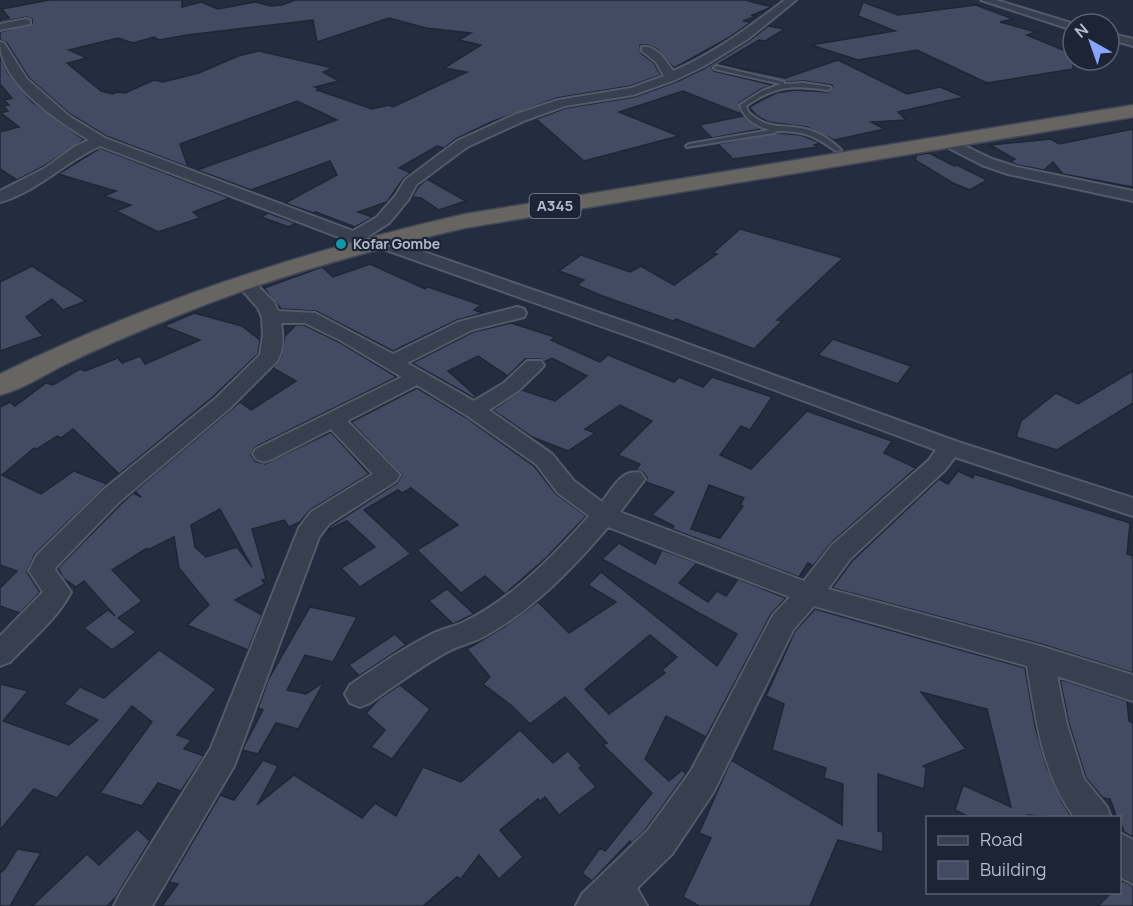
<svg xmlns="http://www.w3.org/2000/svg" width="1133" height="906" font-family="Manrope,sans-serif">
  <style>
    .building { fill: #434b62; stroke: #1f2637; stroke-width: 1.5; fill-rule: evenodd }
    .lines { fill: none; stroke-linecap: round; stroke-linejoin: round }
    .service-casing { stroke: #535a6a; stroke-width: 4 }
    .minor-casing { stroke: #535a6a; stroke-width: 4 }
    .trunk-casing { stroke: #404757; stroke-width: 3 }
    .service { fill: #383f4f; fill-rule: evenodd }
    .minor { fill: #383f4f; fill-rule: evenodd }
    .trunk { fill: #666562; fill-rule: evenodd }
    .culture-dot { fill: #0f9aa8; stroke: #1d2435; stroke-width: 2 }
    .labels { text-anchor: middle; stroke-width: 4.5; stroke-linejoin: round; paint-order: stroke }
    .far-poi-label { font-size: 14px; font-weight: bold; fill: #b4baca; stroke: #1d2435; text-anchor: start }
    .shield { fill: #1d2435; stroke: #878d9d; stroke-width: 1.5 }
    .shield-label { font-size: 15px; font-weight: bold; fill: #b4baca }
  </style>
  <rect width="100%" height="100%" fill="#242c40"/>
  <path class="building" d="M49 0H182V7L201 2 218 9 255 2 271 6 282 5 295 0H745L772 7 752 15 756 16 743 21 751 22 730 37 674 68 657 49 648 45H640L641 53 654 63 661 75 630 86 557 98 491 122 456 139 444 148 437 146 399 168 411 173 403 179 387 202 358 212 373 217 355 227 316 212 313 213 285 203 337 175 330 161 251 190 197 170 337 120 297 101 180 144 188 167 106 136 70 114 29 78 6 42 0 40V32L32 24V19L27 17 0 22V20L9 18 2 9ZM389 18 426 28 471 33 459 40 481 45 444 68 467 72 393 107 389 105 372 109 317 90 320 89 315 87 339 81 323 72 333 68 259 51 238 56 199 73 163 82 154 80 125 93 117 92 113 94 101 91 67 63 87 58 69 50 118 38 133 43 154 37 159 40 187 35 313 20 317 42Z
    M863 2 898 15 976 5 1013 19 1000 22 1036 32 1027 35 1073 54V69L987 83 917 50 858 60 811 45 895 31 858 16Z
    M768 26 785 29 765 41 759 40 712 68 714 71 773 85 761 89 739 103 741 114 683 91 619 112 679 136 584 161 536 119 566 108 634 97 676 82 705 68 749 41Z
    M0 56 8 73 31 101 84 140 44 166 17 180 0 169V132L19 127 1 113 8 111 3 106 9 105 4 100 12 98 0 84Z
    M838 60 907 94 940 87 964 97 898 112 906 120 871 122 885 129 834 140 807 127 768 122 757 116 749 107 776 93 795 90 828 92 833 88 832 85 804 81 786 82 719 64 785 78Z
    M743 116 761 129 712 138 699 125Z
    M1133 129V187L1063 174 1053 162 1044 170 1018 165 1010 162 1015 159 990 145 1051 139 1059 144Z
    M778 133 801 135 821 143 814 145 817 147 733 159 718 144Z
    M100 148 230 198 193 212 200 218 158 232 116 211 131 205 104 196 116 191 58 174Z
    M929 153 954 166 957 165 987 180 970 190 953 183 915 160 917 155Z
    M427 179 466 201 439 210 421 198 412 197 418 187Z
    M268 213 296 223 289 227 261 217Z
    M740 229 843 258 777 320 782 321 754 349 676 319 673 321 600 295 577 285 584 280 559 271 581 255 630 272 641 266 674 285 717 254 713 253Z
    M370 264 425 289 428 287 481 305 474 310 483 313 457 320 393 351 316 311 281 309 264 288 322 267 333 277Z
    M32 266 86 301 63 310 52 299 26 317 43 336 0 351V282Z
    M194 313 242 326 260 340 258 354 214 396 119 474 73 429 61 438 57 436 37 449 34 448 2 475 41 494 74 471 107 484 35 554 27 572 40 592 20 613 0 606V588L17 571 0 565V407L10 402 15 406 46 383 53 385 80 369 85 371 118 358 122 363 140 356 145 364 200 340 164 326Z
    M511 323 555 337 551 340 600 362 608 355 674 382 679 377 703 387 712 377 772 397 750 430 741 426 720 455 751 469 807 411 892 441 884 453 916 468 831 543 813 566 808 563 799 577 672 529 674 526 652 515 674 492 646 482 647 478 643 472 636 470 640 464 618 455 652 421 620 405 585 429 595 433 568 451 532 437 493 410 522 390 555 401 587 376 552 358 544 362 541 359H525L508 376 478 356 448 371 477 397 474 398 412 363 473 332ZM709 485 744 498 740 505 743 506 720 538 691 529Z
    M296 325H304L339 342 397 377 255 447 251 455 255 461 265 464 331 432 369 474 310 510 300 522 289 527 284 520 252 529 266 579 262 580 265 584 235 600 262 615 248 650 187 625 209 605 179 568 174 537 148 550 147 548 112 570 142 601 118 618 136 632 112 650 84 628 108 610 115 616 84 581 76 587 63 578 58 568 121 504 133 493 141 497 135 491 240 402 251 410 296 381 273 368 281 357 285 336ZM220 509 252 567 237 547 206 557 195 547 191 525Z
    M833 339 911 366 898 384 818 355Z
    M1133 371V403L1057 450 1016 437 1021 421 1056 393 1078 404Z
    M417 388 465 417 534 466 556 494 586 516 546 558 505 594 485 576 461 593 417 550 458 525 411 488 402 493 398 490 364 510 411 554 360 587 341 568 375 547 347 521 326 531 331 526 397 483 402 475 351 422Z
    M958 471 973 478 974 474 1130 523 1127 554 1133 556V673L1041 644 832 588 852 561 939 479 948 484Z
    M619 543 655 564 662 550 697 563 679 583 708 602 717 591 726 596 738 579 786 598 771 614 706 737 666 716 645 759 669 781 682 770 686 774 646 829 632 843 630 841 592 881 582 873 600 848 605 851 652 793 603 745 607 743 565 697 530 724 512 706 483 684 490 677 467 649 504 627 538 602 569 633 616 602 588 585 601 572 717 666 737 634 602 559ZM650 635 677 657 662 670 665 673 609 714 585 689Z
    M447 589 474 614 453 624 429 601Z
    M310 607 357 617 333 662 305 655 287 690 306 694 324 682 298 729 276 723 258 754 242 750 263 710 258 708 268 680Z
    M815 609 1025 668 1035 726 1046 766 1062 802 1072 818 1027 815 1032 818H971L955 810 963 785 1011 807 987 709 921 692 966 749 923 766 926 768 924 789 878 774V831L883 832V852L838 840 810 906H699L683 897 711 838 699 833 731 760 842 825 843 784 824 778 826 768 772 750 784 704 766 696 795 631Z
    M395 634 406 645 359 676 349 665Z
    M159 650 216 689 177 735 191 740 184 749 204 756 181 791 158 783 142 806 100 793 152 722 132 706 57 798 34 789 0 830V684L28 691 3 721 69 745 98 720 64 704 80 687 104 698Z
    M1060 679 1127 701 1129 721 1133 723V837L1124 832 1119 818H1117L1110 799 1103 798 1086 778 1069 724Z
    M400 685 430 709 392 759 371 747 385 730 366 713 379 699Z
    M520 730 553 763 568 751 582 766 579 768 596 787 559 815 545 797 540 801 538 799 500 830 523 857 499 879 479 855 461 879 457 877 423 906H162L178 884 169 882 220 795 234 800 263 760 278 766 257 805 294 775 362 818 375 803 396 816 423 767 461 782Z
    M137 829 150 841 116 897 107 906H32L87 854 99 865Z
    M17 849 41 853 10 906H0V873L5 869Z
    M1123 881 1133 886V906H1098L1112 892H1119V885Z"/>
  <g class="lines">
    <g class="service-casing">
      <path id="service" d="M717 66 784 82V84L804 83 830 87 831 88 828 90C794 85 775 85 746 106L748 112C769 130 776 124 800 128 816 130 830 139 841 150L836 151C814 135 804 131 777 131L774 133 687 147 686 146 689 144 770 130C756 126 744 119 740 105L762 91 781 84 715 69 714 68Z"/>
    </g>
    <g class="minor-casing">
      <path id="minor" d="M785 0H796L748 39 704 66 675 80 633 95 565 106 526 120 467 147 416 185 408 200 389 223 367 237 368 239 366 243H354L100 146C66 161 37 192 0 202V191L45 168 74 147 89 140C58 121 0 83 0 42L4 43 27 79 69 116 105 138 353 231 377 217 396 195 405 180 457 141 516 114 558 100 631 88 664 76 656 62 642 51V47C656 45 666 61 673 71 715 53 749 27 785 0Z
        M981 0H996L1074 24 1073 30Z
        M26 19 30 20V24L0 30V24Z
        M1109 33 1133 39V46L1109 39Z
        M948 138 992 159 1017 167 1133 191V201L1008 174 982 165 943 145 941 142 943 139Z
        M378 236 660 334 958 442 1133 498V516L955 457 945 470 850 559 828 589 1040 646 1133 675V701L1057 676 1067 725 1084 779 1107 807 1111 818H1075C1042 775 1036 718 1027 666L814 606 793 630 713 793 672 854 637 888 647 906H576L582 894 648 830 691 771 773 615 790 597 608 527C573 568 533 610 485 636 473 643 459 645 447 652 420 667 395 685 370 703L360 707 350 703 345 694 350 685C375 668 400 650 428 636 440 629 454 627 466 621 514 597 554 555 589 516L558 493 536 464 466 415 417 385 347 421 400 475 396 481 329 524 319 537 234 766 152 906H114L120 894 211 748 299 528 311 512 373 474 331 429 272 459 264 462 256 459 253 454 256 449 402 377 340 340 305 323H281C283 335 284 350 277 361L230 408 119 502 56 567 55 570 71 592C57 619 31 640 10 662L0 666V636L43 592 29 571 37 555 103 490 216 398 260 355 263 335 262 317 258 308 235 282 238 278H250L274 302 278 311 315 313 393 354 458 322 517 307 524 309 526 313 524 317 472 330 407 363 474 401 504 383 527 361H541L544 365 541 369 518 391 489 410 552 454 574 481 602 502C613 488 622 468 641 473L645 479 620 512 804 581 832 545 929 460 936 450 646 342 372 245 370 241Z
        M1120 833 1133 840V884L1120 877Z"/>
    </g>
    <g class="trunk-casing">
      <path id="trunk" d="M1133 105V117L465 228C366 251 268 278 174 317 137 332 101 347 66 364 44 375 23 389 0 395V374C149 301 304 251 465 214Z"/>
    </g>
    <use href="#service" class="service"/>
    <use href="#minor" class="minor"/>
    <use href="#trunk" class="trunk"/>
  </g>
  <circle class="culture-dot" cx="341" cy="244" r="6"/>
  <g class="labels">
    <g class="far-poi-label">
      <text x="353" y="249">Kofar Gombe</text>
    </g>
    <rect class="shield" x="529.5" y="194" width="51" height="24" rx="4.5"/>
    <g class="shield-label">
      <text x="555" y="211">A345</text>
    </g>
  </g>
  <rect x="926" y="816" width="195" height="78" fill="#1d2435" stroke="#596071" stroke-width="1.5"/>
  <rect x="938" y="836" width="30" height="9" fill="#383f4f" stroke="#596071" stroke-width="1.5"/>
  <text x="980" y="846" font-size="18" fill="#b4baca">Road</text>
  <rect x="938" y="861" width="30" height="18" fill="#434b62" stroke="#596071" stroke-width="1.5"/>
  <text x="980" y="876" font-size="18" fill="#b4baca">Building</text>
  <g transform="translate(1091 42) rotate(320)"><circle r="28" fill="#1d2435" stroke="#596071" stroke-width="1.5"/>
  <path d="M0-4.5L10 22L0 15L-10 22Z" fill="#89a5fb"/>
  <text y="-9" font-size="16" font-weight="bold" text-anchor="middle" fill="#b4baca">N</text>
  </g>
</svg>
